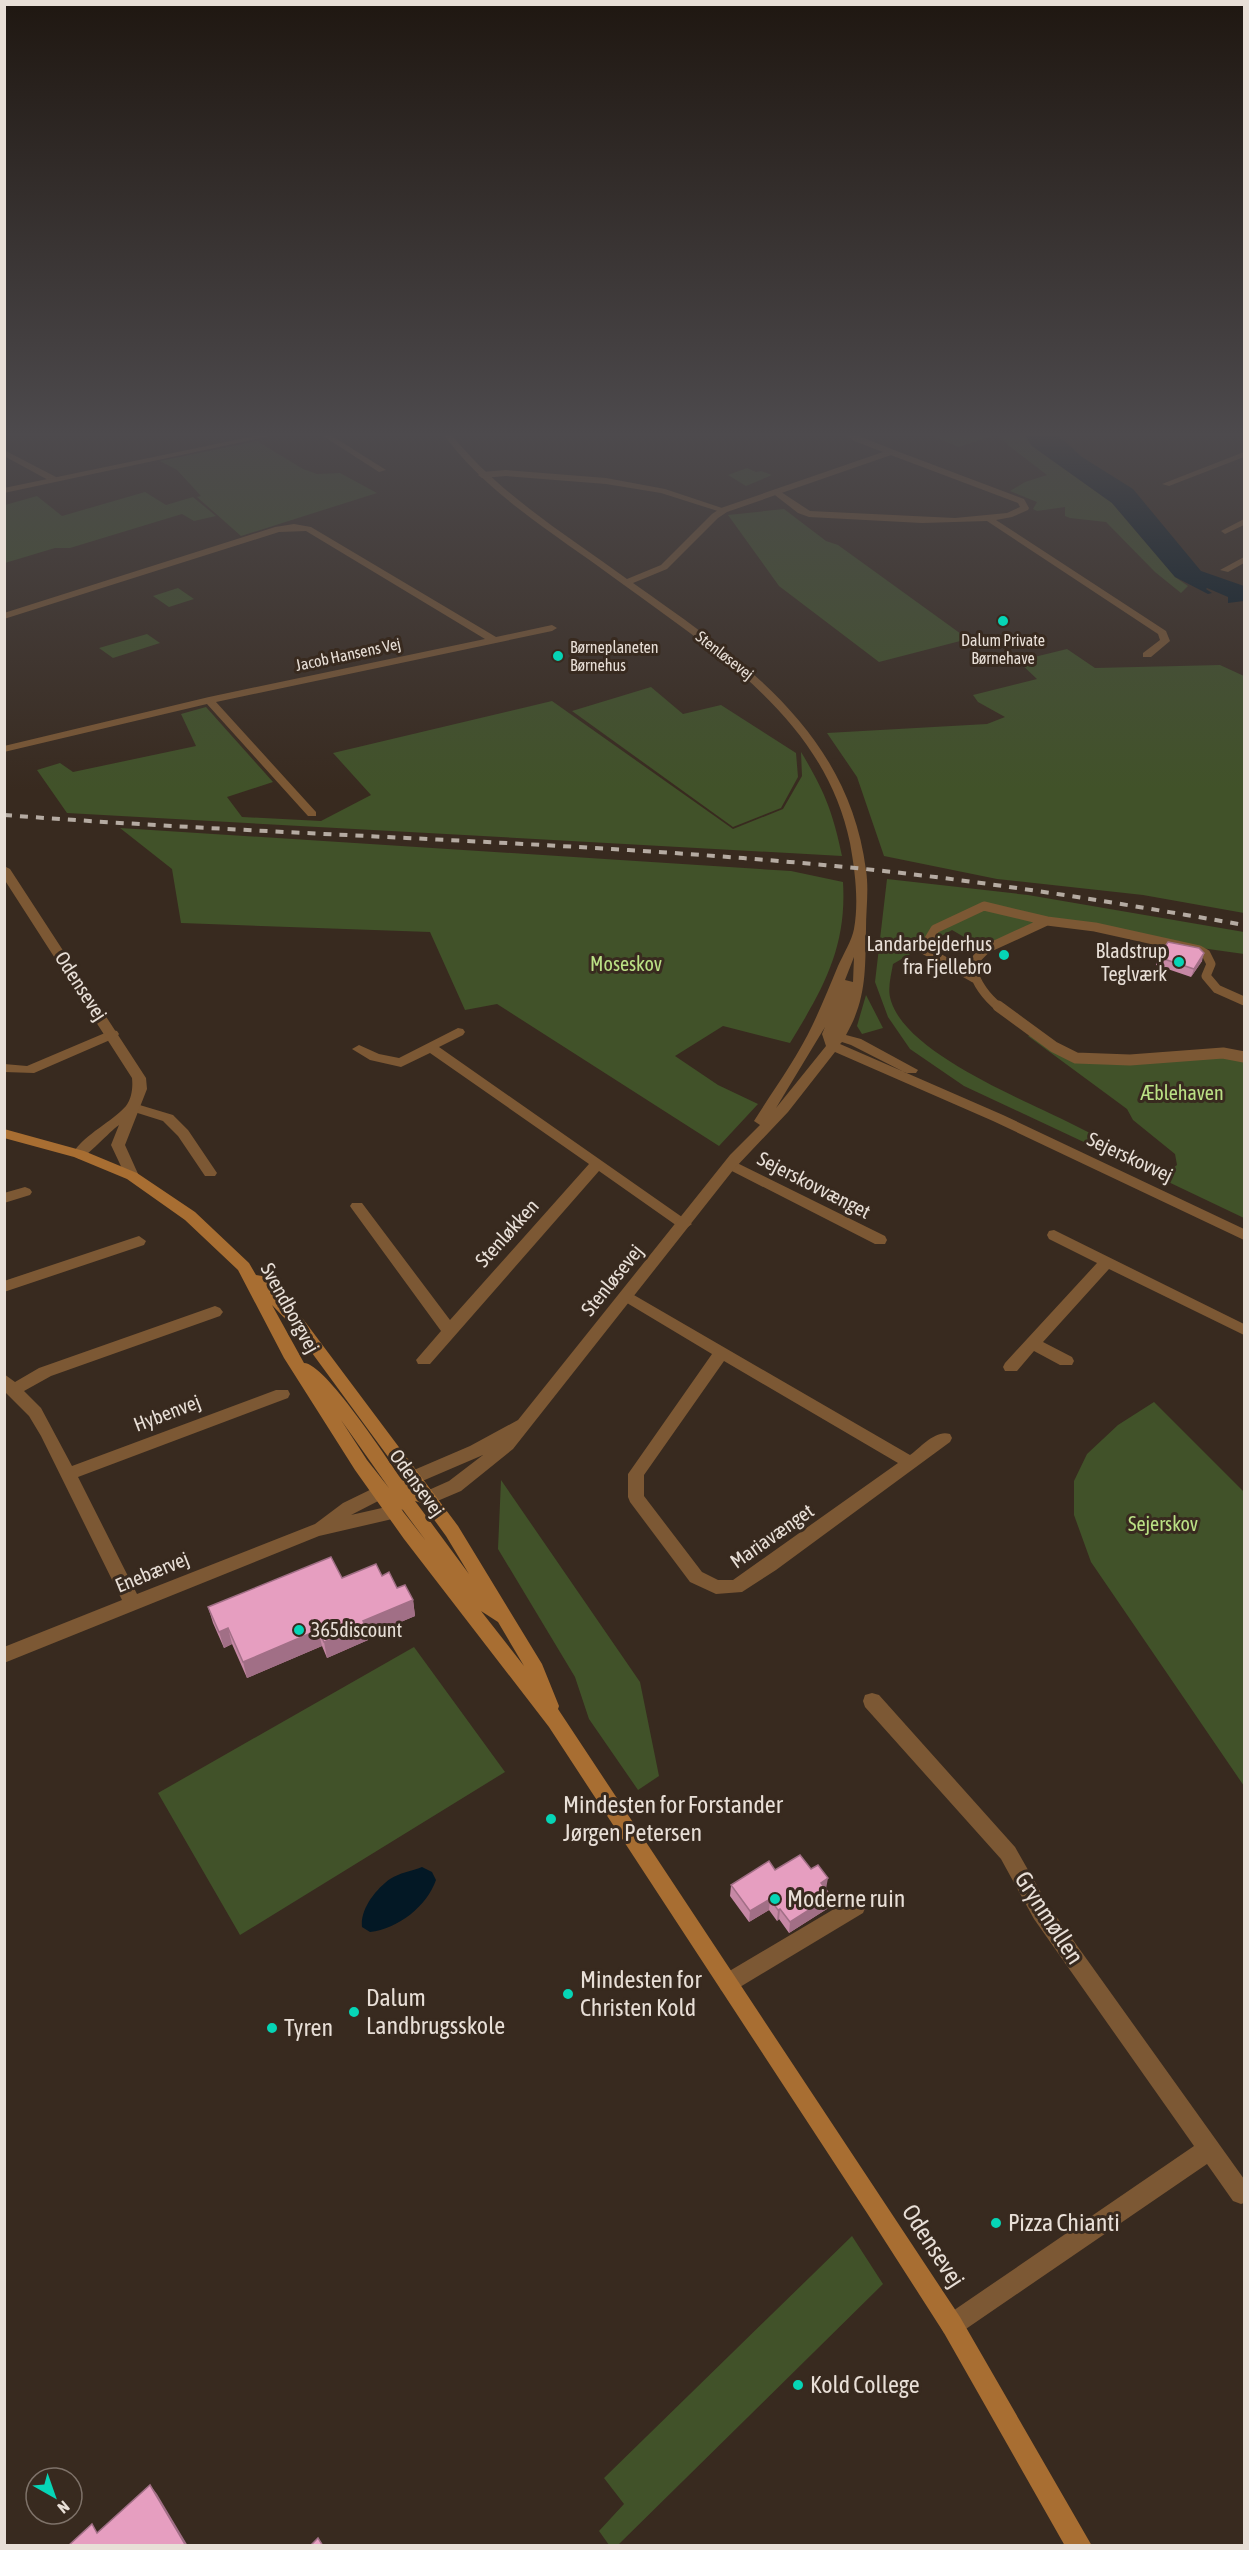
<svg xmlns="http://www.w3.org/2000/svg" width="1249" height="2550" font-family="'Asap Condensed',sans-serif">
  <style>
    .green { fill: #415229 }
    .water { fill: #031825 }
    .lines { fill: none; stroke-linecap: round; stroke-linejoin: round }
    .pedestrian-far1 { stroke: #7c5834; stroke-width: 9 }
    .pedestrian { stroke: #7c5834; stroke-width: 11 }
    .minor { fill: #7c5834; fill-rule: evenodd }
    .tertiary { fill: #7c5834; fill-rule: evenodd }
    .secondary { fill: #a86e32; fill-rule: evenodd }
    .rail { stroke: #b5aba2; stroke-width: 4; stroke-dasharray: 8 8; stroke-linecap: butt }
    .wall { fill: #c688a5 }
    .shaded-wall { fill: #a16f86 }
    .building { fill: #e69ec0; stroke: #a16f86; stroke-width: 1.5 }
    .poi-dot { fill: #06d5b6; stroke: #382a1f; stroke-width: 2 }
    .labels { text-anchor: middle; stroke-width: 6; stroke-linejoin: round; paint-order: stroke }
    .far-poi-label { font-size: 16px; fill: #e8dfd7; stroke: #382a1f }
    .far-street-label { font-size: 16px; fill: #e8dfd7; stroke: #382a1f }
    .poi-label { font-size: 20px; fill: #e8dfd7; stroke: #382a1f; text-anchor: end }
    .park-label { font-size: 20px; fill: #bbe185; stroke: #382a1f }
    .street-label { font-size: 20px; fill: #e8dfd7; stroke: #382a1f }
    .near-poi-label { font-size: 24px; fill: #e8dfd7; stroke: #382a1f; text-anchor: start }
    .near-street-label { font-size: 24px; fill: #e8dfd7; stroke: #382a1f }
  </style>
  <rect width="100%" height="100%" fill="#382a1f"/>
  <path class="green" d="M945 434H997L959 447 935 437Z
    M998 434H1024L1032 446 1112 503 1175 577 1188 586 1181 593 1155 572 1106 522 1070 518 1065 516V507L1037 511 1033 509 1037 502 1010 491 1025 482 1047 475 1009 446Z
    M257 441 303 469 317 474 340 473 377 493 241 536 197 497 201 496 177 470 160 461Z
    M747 468 756 472 761 471 772 475 746 486 728 475Z
    M145 492 166 505 193 497 216 516 194 521 182 514 70 548H55L5 563V505L37 496 62 516Z
    M784 509 826 541 838 545 968 639 879 662 779 586 728 515Z
    M178 588 194 599 169 607 153 596Z
    M147 634 160 643 113 658 99 648Z
    M1067 649 1095 668 1220 665 1244 676V913L1143 895 997 879 884 856 857 777 827 733 987 724 1005 717 978 702 973 695 1037 679 1018 661Z
    M651 687 683 714 721 705 796 753 798 777 781 808 733 827 572 711Z
    M552 701 733 829 783 809 802 776 801 752C824 790 833 812 842 856L67 813 37 770 60 763 73 772 196 746 181 714 206 707 273 782 227 797 242 817 321 821 371 795 333 753Z
    M120 828 791 871 843 882C847 948 823 989 790 1043L723 1026 675 1056 718 1085 758 1104 719 1146 497 1004 465 1010 430 932 181 923 172 869Z
    M887 879 1028 895 1244 932V954L1201 948 1047 918 983 948 952 930 893 964C891 976 887 989 891 1001 907 1053 1020 1098 1066 1121 1097 1136 1126 1152 1156 1168L1152 1174 964 1086 910 1049 888 1017 875 982Z
    M866 995 883 1028 862 1034 857 1026Z
    M1032 1034 1068 1058 1209 1056 1244 1061V1218L1160 1178 1177 1165 1175 1154 1133 1120 1127 1109 1028 1036Z
    M1154 1402 1244 1492V1786L1091 1562 1074 1515V1481L1087 1454 1118 1425Z
    M501 1480 640 1682 659 1776 638 1790 589 1719 575 1677 498 1549Z
    M414 1647 505 1772 240 1935 158 1793Z
    M852 2236 883 2284 618 2545H609L599 2531 624 2504 604 2478Z"/>
  <path class="water" d="M1024 434H1057L1082 457 1133 489 1201 571 1244 586V601L1228 603V597L1207 588 1206 589 1212 593 1208 594 1175 577 1112 503 1032 446Z
    M422 1867 432 1872 436 1880C427 1906 398 1929 370 1932L362 1927C360 1909 376 1889 390 1879 399 1873 412 1871 422 1867Z"/>
  <g class="lines">
    <path class="pedestrian-far1" d="M974 978 923 949 935 929 984 906 1047 921
      M1000 1008C986 997 977 985 972 968L977 958 986 949 1047 921 1095 927 1199 950 1206 954 1211 964 1206 976 1217 989 1244 1001"/>
    <path class="pedestrian" d="M998 1006 1054 1047 1076 1058 1130 1060 1223 1053 1244 1057"/>
    <path class="minor" d="M320 434H329L386 470 379 472Z
      M4 450 56 477 57 479 50 481 4 456Z
      M888 450H894L1024 499 1029 508 1028 510 1012 517 996 520 1166 631 1170 641 1151 657H1143V653L1160 640 1158 634 987 521 922 523 809 517 798 513 771 492 778 490 810 511 955 518 1007 513 1020 507 1018 503 888 454Z
      M1244 452V457L1169 486 1162 484Z
      M506 470 606 478 665 489 728 510 724 513 661 493 606 484 506 476 482 478 478 475 482 472Z
      M1244 519V525L1225 534 1221 531Z
      M294 524 311 527 496 637 552 625 557 628 552 631 216 702 316 812V816H308L207 704 4 752V746L209 697 485 639 306 531 279 532 4 619V613L275 527Z
      M1244 557V563L1228 572 1220 570Z
      M458 1028 463 1029 465 1032 463 1035 439 1047 692 1224 685 1229 680 1228 599 1171 430 1364H418L416 1360 441 1331 352 1209 350 1206 352 1203H362L450 1320 589 1164 430 1053 401 1067 370 1060 352 1049 359 1045 379 1054 399 1058Z
      M112 1030 117 1031 119 1034 117 1037 34 1073 4 1072V1064L27 1066Z
      M133 1103 173 1115 188 1130 217 1173 215 1176H205L178 1136 163 1121 128 1110 126 1107Z
      M731 1160 885 1236 887 1240 885 1244H875L726 1168 724 1165Z
      M25 1187 30 1189 32 1192 30 1195 4 1203V1193Z
      M1054 1230 1244 1324V1335L1109 1269 1043 1342 1072 1357 1074 1361 1072 1365H1060L1034 1351 1017 1371H1005L1003 1367 1005 1363 1097 1263 1049 1239 1047 1235 1049 1231Z
      M139 1236 146 1241 144 1245 4 1292V1281Z
      M627 1291 910 1455C921 1447 936 1429 950 1434L952 1438 950 1442 776 1570 742 1592 716 1594 690 1582 630 1502 628 1497V1474L712 1354 622 1300 619 1296 622 1292ZM724 1361 898 1463 733 1580H718L702 1572 644 1496V1475Z
      M215 1306 220 1308 223 1312 220 1316 51 1376 24 1391 41 1408 72 1466 276 1390H288L290 1394 288 1398 78 1477 137 1594 315 1524 343 1503 380 1485 386 1487 388 1492 386 1497 351 1515 395 1505 401 1507 403 1512 401 1517 319 1536 4 1663V1647L122 1600 41 1436 29 1416 4 1391V1374L15 1382 39 1368Z
      M872 1693 879 1695 1015 1847 1048 1905 1244 2179V2203L1241 2204 1233 2201 1207 2164 960 2333 952 2337 944 2333 940 2325 944 2317 1194 2146 1034 1919 1001 1859 865 1707 863 1701 865 1695Z
      M856 1896 863 1899 866 1906 863 1913 735 1990 728 1993 721 1990 718 1983 721 1976Z"/>
    <path class="tertiary" d="M264 434H279L4 493V488Z
      M443 434H451C499 494 565 534 627 579L661 565 712 514 721 508 883 452 854 441 845 434H854L894 450V454L727 512 718 518 667 569 633 583C739 658 848 730 866 870 869 890 866 909 866 929 865 970 867 998 846 1035L861 1039 918 1070 916 1073H906L851 1045 842 1042 840 1044 1003 1115 1244 1229V1240L993 1121 835 1052 788 1112 734 1169 513 1449 461 1491 428 1505 422 1503 420 1498 422 1493 449 1481 483 1455 413 1485 407 1483 405 1478 407 1473 470 1446 518 1420 730 1155 760 1125 754 1121C774 1089 797 1058 813 1024 822 1005 830 985 838 966 843 955 852 940 854 929 859 901 855 871 850 843 829 739 746 673 664 614 632 591 600 567 568 545 522 512 477 480 443 434ZM854 957 853 982 845 980ZM825 1027 822 1034 826 1046 776 1108Z
      M4 866 10 869 146 1078 147 1089 125 1145 139 1176 137 1179H127L111 1145 119 1125C109 1132 88 1156 79 1159L72 1154C87 1132 111 1123 126 1106 132 1098 133 1087 132 1078L4 879Z"/>
    <path class="secondary" d="M4 1129 84 1151 137 1173 195 1212 249 1263 256 1275 262 1276 303 1319 458 1526 542 1664 559 1706 558 1709 960 2317 1092 2546H1065L944 2333 867 2213 549 1727 404 1539 355 1470 284 1358 238 1270 185 1220 127 1179 74 1157 4 1138ZM272 1305 293 1327 408 1484 402 1480C387 1459 325 1363 304 1363ZM341 1420 389 1488 367 1460ZM415 1501 422 1503 446 1536 469 1574ZM401 1509 403 1510 426 1541ZM481 1611 498 1622 524 1666Z"/>
    <path class="rail" d="M4 815C281 836 559 840 835 866 972 879 1108 901 1244 925"/>
  </g>
  <path class="wall" d="M1158 957 1202 961 1191 977 1156 965Z
    M382 1576 413 1600 415 1616 367 1636 368 1640 327 1658 322 1646 247 1678 232 1644 224 1648 213 1623 208 1607Z
    M775 1870 826 1889 831 1896 830 1907 789 1933 779 1919 777 1921 769 1910 749 1922 730 1896 731 1885Z"/>
  <path class="shaded-wall" d="M1204 953 1202 961 1191 977 1194 969Z
    M413 1600 415 1616 367 1636 368 1640 327 1658 324 1642 363 1621Z
    M228 1628 232 1644 224 1648 219 1632Z
    M318 1630 322 1646 247 1678 243 1662Z
    M828 1878 826 1889 821 1883Z
    M831 1896 830 1907 789 1933 790 1922Z
    M770 1899 769 1910 749 1922 750 1911Z
    M780 1909 779 1919 777 1921 778 1910Z
    M150 2485 157 2494 188 2546H186Z"/>
  <path class="building" d="M1168 942 1199 948 1204 953 1194 969 1158 957Z
    M331 1557 342 1578 376 1564 382 1576 389 1572 397 1588 405 1585 413 1600 363 1621 365 1625 324 1642 318 1630 243 1662 228 1628 219 1632 208 1607Z
    M800 1855 811 1869 818 1865 828 1878 821 1883 831 1896 790 1922 780 1909 778 1910 770 1899 750 1911 731 1885 769 1861 775 1870Z
    M150 2485 186 2546H68L92 2524 97 2533Z
    M318 2538 323 2546H310Z"/>
  <linearGradient id="sky" x2="0" y2="1"><stop stop-color="#1f1711"/><stop offset="0.55" stop-color="#4d4a4d"/><stop offset="1" stop-color="#4d4a4d" stop-opacity="0"/></linearGradient>
  <rect width="1249" height="790" fill="url(#sky)"/>
  <g class="poi-dot">
    <circle cx="1003" cy="621" r="6"/>
    <circle cx="558" cy="656" r="6"/>
    <circle cx="1004" cy="955" r="6"/>
    <circle cx="1179" cy="962" r="6"/>
    <circle cx="299" cy="1630" r="6"/>
    <circle cx="551" cy="1819" r="6"/>
    <circle cx="775" cy="1899" r="6"/>
    <circle cx="568" cy="1994" r="6"/>
    <circle cx="354" cy="2012" r="6"/>
    <circle cx="272" cy="2028" r="6"/>
    <circle cx="996" cy="2223" r="6"/>
    <circle cx="798" cy="2385" r="6"/>
  </g>
  <g class="labels">
    <g class="far-poi-label">
      <text x="1003" y="646">Dalum Private<tspan x="1003" dy="18">Børnehave</tspan></text>
      <text x="570" y="653" text-anchor="start">Børneplaneten<tspan x="570" dy="18">Børnehus</tspan></text>
    </g>
    <g class="far-street-label">
      <text transform="translate(348 654) rotate(-12)" y="6">Jacob Hansens Vej</text>
      <text transform="translate(725 655) rotate(38)" y="6">Stenløsevej</text>
    </g>
    <g class="poi-label">
      <text x="992" y="951">Landarbejderhus<tspan x="992" dy="23">fra Fjellebro</tspan></text>
      <text x="1167" y="958">Bladstrup<tspan x="1167" dy="23">Teglværk</tspan></text>
      <text x="311" y="1637" text-anchor="start">365discount</text>
    </g>
    <g class="park-label">
      <text x="626" y="971">Moseskov</text>
      <text x="1182" y="1100">Æblehaven</text>
      <text x="1163" y="1531">Sejerskov</text>
    </g>
    <g class="street-label">
      <text transform="translate(81 986) rotate(57)" y="7">Odensevej</text>
      <text transform="translate(1130 1157) rotate(25)" y="7">Sejerskovvej</text>
      <text transform="translate(814 1185) rotate(27)" y="7">Sejerskovvænget</text>
      <text transform="translate(507 1233) rotate(-48)" y="7">Stenløkken</text>
      <text transform="translate(612 1280) rotate(-51)" y="7">Stenløsevej</text>
      <text transform="translate(290 1308) rotate(61)" y="7">Svendborgvej</text>
      <text transform="translate(167 1413) rotate(-21)" y="7">Hybenvej</text>
      <text transform="translate(417 1483) rotate(54)" y="7">Odensevej</text>
      <text transform="translate(772 1536) rotate(-35)" y="7">Mariavænget</text>
      <text transform="translate(152 1572) rotate(-22)" y="7">Enebærvej</text>
    </g>
    <g class="near-poi-label">
      <text x="563" y="1813">Mindesten for Forstander<tspan x="563" dy="28">Jørgen Petersen</tspan></text>
      <text x="787" y="1907">Moderne ruin</text>
      <text x="580" y="1988">Mindesten for<tspan x="580" dy="28">Christen Kold</tspan></text>
      <text x="366" y="2006">Dalum<tspan x="366" dy="28">Landbrugsskole</tspan></text>
      <text x="284" y="2036">Tyren</text>
      <text x="1008" y="2231">Pizza Chianti</text>
      <text x="810" y="2393">Kold College</text>
    </g>
    <g class="near-street-label">
      <text transform="translate(1049 1918) rotate(57)" y="8">Grynmøllen</text>
      <text transform="translate(933 2246) rotate(57)" y="8">Odensevej</text>
    </g>
  </g>
  <rect width="1249" height="2550" fill="none" stroke="#e8dfd7" stroke-width="12"/>
  <g transform="translate(54 2496) rotate(140)"><circle r="28" fill="#382a1f" stroke="#7e7269" stroke-width="1.5"/>
  <path d="M0-4.5L10 22L0 15L-10 22Z" fill="#06d5b6"/>
  <text y="-9" font-size="16" font-weight="bold" text-anchor="middle" fill="#e8dfd7">N</text>
  </g>
</svg>
